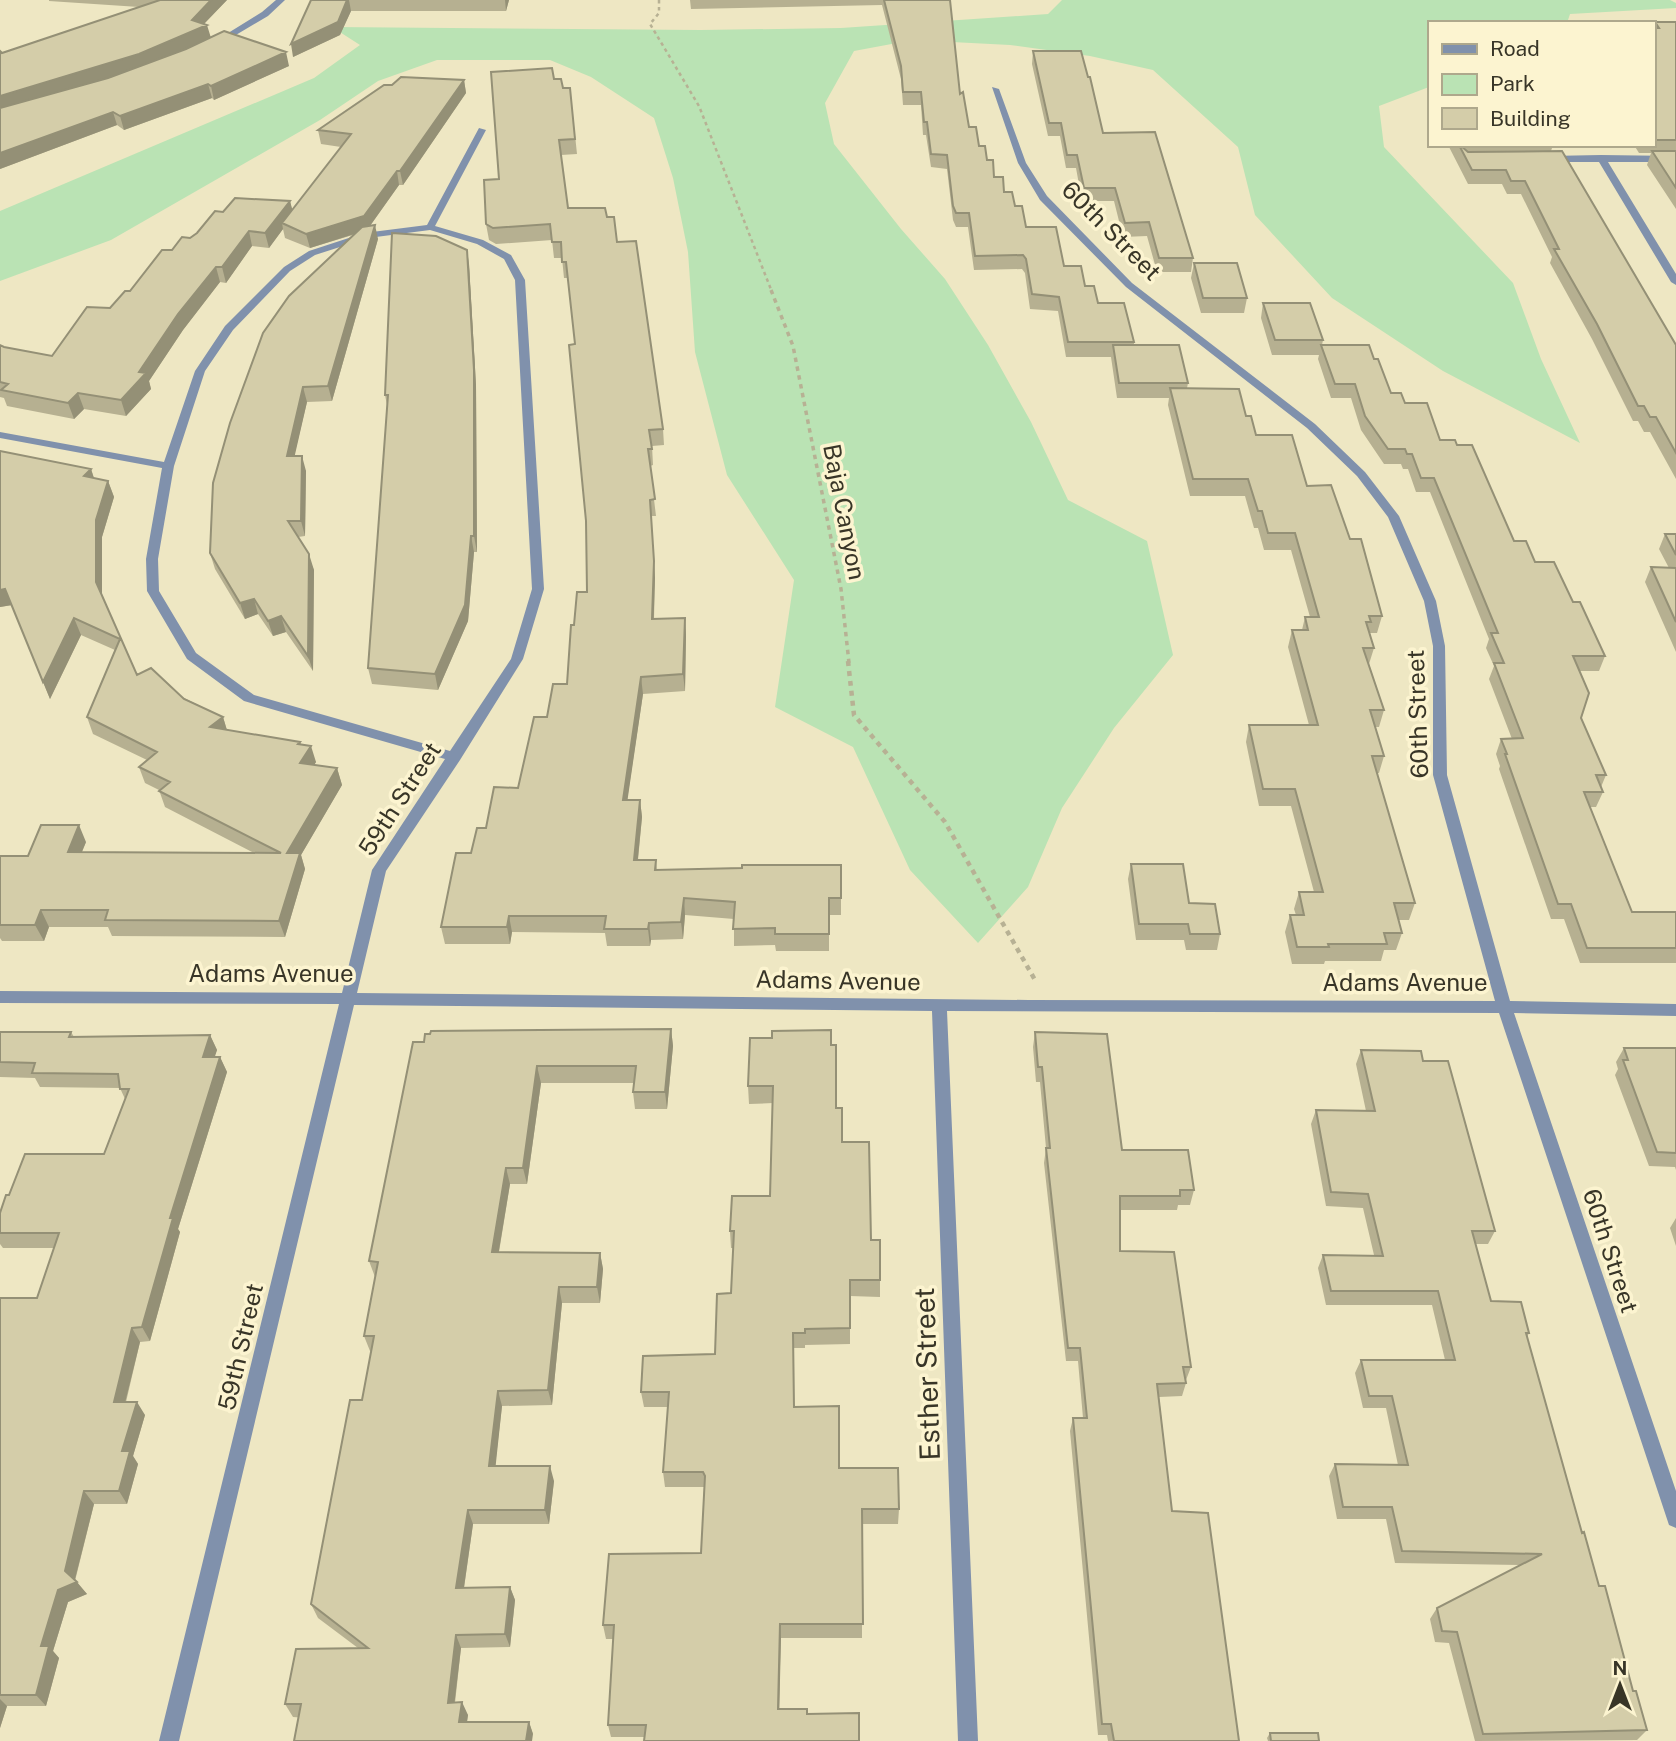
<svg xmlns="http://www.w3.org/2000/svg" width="1676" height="1741" font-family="'Public Sans',sans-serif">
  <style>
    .green { fill: #bae3b4 }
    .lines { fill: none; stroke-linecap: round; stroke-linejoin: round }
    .path-far2 { stroke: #b7b194; stroke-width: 2.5; stroke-dasharray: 3.5 3.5; stroke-linecap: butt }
    .path-far1 { stroke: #b7b194; stroke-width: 3.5; stroke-dasharray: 4.5 4.5; stroke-linecap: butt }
    .path { stroke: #b7b194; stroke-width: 4.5; stroke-dasharray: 5 5; stroke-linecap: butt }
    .street { fill: #8091ac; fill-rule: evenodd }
    .wall { fill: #b6b091 }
    .shaded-wall { fill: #949076 }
    .building { fill: #d4cda9; stroke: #949076; stroke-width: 2 }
    .labels { text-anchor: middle; stroke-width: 7; stroke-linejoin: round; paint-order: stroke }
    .street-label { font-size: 24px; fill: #383527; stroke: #fcf4d0 }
    .near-street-label { font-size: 28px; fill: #383527; stroke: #fcf4d0 }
  </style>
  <rect width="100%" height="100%" fill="#eee7c3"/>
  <path class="green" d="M1062 0H1670L1676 3V8L1570 14 1567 23H1429V87L1379 106 1384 147 1513 283 1541 359 1580 443 1443 371 1332 298 1255 215 1238 147 1153 70 1090 56 1010 45 913 40 854 51 825 103 834 144 901 229 945 279 988 345 1031 422 1068 500 1147 541 1173 655 1114 728 1062 808 1028 887 978 943 910 870 853 747 775 707 794 580 727 475 695 352 688 252 673 178 654 118 591 77 550 60H437L378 81 320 120 111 240 0 281V211L314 78 360 45 332 27 701 30 841 28 1048 14Z"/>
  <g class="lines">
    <path class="path-far2" d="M659 0V13L650 24 699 106 772 292"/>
    <path class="path-far1" d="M771 290 793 346 841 589 849 663"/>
    <path class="path" d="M848 661 854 715 945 822 1035 980"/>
    <path class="street" d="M276 0H285L268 16 219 45 212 43 262 12Z
      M992 87 999 89 1026 163 1047 196 1132 283 1315 424 1365 472 1399 516 1436 601 1445 646 1447 775 1510 1001 1676 1004V1016L1514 1013 1676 1491V1528L1669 1525 1667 1519 1499 1013 947 1011 978 1741H958L932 1011 354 1005 179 1741H159L339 1004 0 1003V991L342 993 372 870 445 759 244 701 187 659 147 591 146 559 162 468 0 438V432L164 462 195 371 225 326 284 267 309 251 364 233 427 225 479 128 486 130 435 226 483 240 511 255 525 280 544 589 523 659 460 760 386 871 357 993 1028 1000 1495 1001 1433 775V646L1424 601 1388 517 1357 476 1307 428 1126 287 1040 200 1018 163ZM430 230 477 244 504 259 515 280 532 589 511 659 450 751 254 695 196 653 159 591 158 559 174 466 205 371 233 330 290 271 315 255 368 238Z
      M1601 155 1676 156V162H1608L1676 274V285L1671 282 1599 162H1549L1545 159 1549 156Z"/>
  </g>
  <path class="wall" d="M49 0H227L204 24 211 38 289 66 214 100 212 98 124 130 117 125 0 169V51L2 53 139 7 49 1Z
    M311 0H509L506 11H351L340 35 293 57Z
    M690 0H950L960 94 969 127 987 160 994 177 1015 206 1026 227 1064 266 1085 286 1098 303 1134 342V345L1188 383 1187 388 1246 416 1256 435 1307 486 1350 539 1382 616 1377 633H1369L1374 648 1369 664 1384 710 1379 727H1375L1384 756 1379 773H1377L1415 903 1409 920H1399L1402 933 1396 950H1384L1381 961H1325L1324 964H1292L1285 932 1290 915H1296L1294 909 1299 892H1314L1291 806H1259L1246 742 1249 725H1309L1288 647 1292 630H1302L1305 617H1310L1291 550H1264L1258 528H1254L1245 496H1190L1168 405 1169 398H1117L1111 357H1066L1058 311 1030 309 1025 273 1022 269 974 270 968 227H956L953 220 947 169 931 167 926 135H923L921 105H903L901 79 882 5 691 9Z
    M1655 22H1676V209L1647 165 1651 153H1639L1634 145H1653V26Z
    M1033 51 1103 133 1193 258 1191 272H1157L1147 236 1123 237 1114 201H1082L1076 168H1066L1060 136H1048L1032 64Z
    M554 79 563 88H570L577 154 561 155 568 208 607 217 617 242 663 429 664 445 652 446 653 465 650 466 656 516H651L655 578 654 619 685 618 686 635 685 691 643 694 627 800H640L642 817 638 860H656L657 870 841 865V915H829V951H776L775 945 734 946V919L685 915 683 939 651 940 650 946H607L605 933 512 932 510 944H445L441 927 471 853 486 828 518 788 547 717 567 684 574 625 587 592 586 521 575 344 568 278H564L562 258H554L552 240 496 244 489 240 486 224 499 179Z
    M464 80 466 93 403 185H399L370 226 378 239 332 401 307 402 294 456 306 471 305 536 298 537 314 570 313 671 286 632 273 636 258 614 245 619 215 569 210 553 356 234 310 248 285 238 283 229 269 248 252 246 226 283 220 282 183 330 149 381 151 389 126 416 84 409 74 419 7 406 4 398 0 397V345L4 347 52 356 130 291 172 250 197 233 223 212 290 201 292 210 341 147 321 144 318 130 392 85Z
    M1448 145H1553L1551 151 1676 345V479L1650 432H1644L1638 421H1633L1592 339 1550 263 1552 257 1521 194H1507L1502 184H1468Z
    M1194 263 1247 298 1244 313H1201L1191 278Z
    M469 264 476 385 477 552H474L468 621 438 690 372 684 368 668 387 405 385 395Z
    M1263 303 1323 340 1322 345 1374 359 1391 393 1405 403 1440 440 1457 445 1514 541 1573 602 1605 656 1599 671H1580L1581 718 1606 775 1601 787 1603 792 1596 807H1590L1632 912H1676V963H1580L1564 919H1551L1499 769 1500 766 1496 754 1501 739H1512L1489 679 1494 666 1486 648 1489 639 1430 492H1416L1408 469H1403L1401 464H1384L1361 430 1351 398H1331L1318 359 1319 355H1272L1261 318Z
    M0 451 91 469 94 478 108 481 114 497 102 537V596L137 675 223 717 227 730 300 742 301 744 316 762 314 765 337 768 342 785 301 855 305 869 285 937 112 936 108 927H49L44 941H2L0 938V856H28L86 842 82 852 254 853 165 807 159 790 145 783 139 767 147 760 93 734 87 717 115 650 81 635 50 699 12 605 0 607Z
    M1665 534H1676V652L1645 582 1651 567 1669 568 1659 549Z
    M1131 864 1189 903 1220 934 1217 950H1186L1184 940H1136L1128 879Z
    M671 1029 673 1046 667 1109H635L633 1092 634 1083H541L527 1184H510L499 1252 600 1253 603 1269 600 1303H562L552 1405 502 1406 495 1466 554 1481 549 1524H473L464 1588 510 1587 515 1600 510 1647 461 1648 455 1703 468 1715 467 1722H529L533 1734 293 1717 285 1704 358 1648 318 1618 311 1604 362 1400 371 1351H370L364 1336 375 1277 369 1261 413 1042Z
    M0 1032H71L74 1037 210 1035 217 1050 214 1057H220L227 1072 178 1229 180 1232 150 1341 140 1342 126 1402 145 1415 133 1456 138 1464 127 1504H94L75 1581 87 1594 68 1602 53 1651 59 1658 46 1706H7L0 1728V1298H37L54 1248H3L0 1244V1213L9 1195 104 1154 125 1099 120 1088 40 1087 35 1078 0 1077Z
    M1035 1032 1122 1150 1194 1190 1190 1205H1178L1177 1210H1120V1251L1191 1367 1186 1380V1383L1182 1396 1159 1397 1172 1511 1239 1741H1108L1107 1735H1098L1070 1431 1073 1418H1083L1078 1361H1066L1044 1163 1046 1148 1040 1082H1036L1033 1047Z
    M831 1045 836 1108 842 1142 871 1240 880 1280V1297L850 1296V1344L805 1345V1348H794V1407L839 1468 899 1509 898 1524H862V1638H781L645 1737H611L608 1725 613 1639H606L603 1625 701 1553 704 1487H665L663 1472 668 1407H644L641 1392 715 1354 731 1293 733 1248H731L730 1231 770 1196 773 1103 749 1104 748 1086Z
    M1624 1048H1676V1170L1675 1167 1649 1166 1615 1075 1618 1069 1616 1062Z
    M1361 1050 1423 1061 1495 1231 1488 1244H1475L1491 1301 1529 1333 1527 1337 1582 1533 1633 1691 1647 1730 1637 1740 1475 1741 1449 1643 1435 1642 1430 1619 1437 1608 1520 1565 1395 1563 1386 1519H1337L1329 1476 1335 1464 1398 1465 1386 1408H1363L1355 1373 1361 1360H1445L1432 1305H1326L1318 1268 1323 1255H1374L1363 1208 1326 1206 1311 1124 1316 1110 1366 1111 1356 1064Z
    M1676 1218V1246L1670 1228Z
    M1270 1733 1319 1741H1268L1267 1738Z"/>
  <path class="shaded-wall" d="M211 0H227L200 28 207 25 211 38 143 68 0 111V96L192 20Z
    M347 0H349L351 11 340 35 293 57 291 44Z
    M505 0H509L506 11Z
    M286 52 289 66 214 100 211 86Z
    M464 80 466 93 403 185 400 171Z
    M208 84 212 98 124 130 120 116Z
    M113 112 117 125 0 169V153Z
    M397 171 399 185 367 230 310 248 306 234Z
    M290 201 294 216 282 223 283 229 269 248 265 233Z
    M375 225 378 239 332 401 328 386Z
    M249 231 252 246 226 283 222 267Z
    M467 250 469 264 476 385 477 552 474 536Z
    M216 267 220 282 183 330 149 381 151 389 126 416 121 400 178 314Z
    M303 387 307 402 291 472 287 456Z
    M78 393 84 409 74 419 68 403Z
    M302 456 306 471 305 536 301 521Z
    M91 469 96 485 84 476Z
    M108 481 114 497 102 537V598L96 582V520Z
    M650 500 655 578 653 636 652 619Z
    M471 536 474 552 468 621 438 690 435 674Z
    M309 554 314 570 313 671 308 656Z
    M5 589 12 605 0 607V590Z
    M254 599 258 614 245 619 240 603Z
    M281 616 286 632 273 636 268 621Z
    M74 618 81 635 50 699 43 682Z
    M685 618 686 635 685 691 683 674Z
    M641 677 643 694 625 817 623 800Z
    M223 717 228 734 210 727Z
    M300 742 304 756 311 746 316 762 305 779 300 763 298 744Z
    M337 768 342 785 301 855 305 869 285 937 279 921 287 853Z
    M640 800 642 817 636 877 634 860Z
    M79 825 86 842 75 868 68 852Z
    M684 898 685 915 683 939 681 922Z
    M41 910 49 927 44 941 35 925Z
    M509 916 512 932 510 944 507 927Z
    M649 923 651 940 650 946 648 929Z
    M671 1029 673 1046 667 1109 665 1092Z
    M210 1035 217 1050 210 1072 203 1057Z
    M220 1057 227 1072 178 1229 180 1232 150 1341 142 1327 170 1218Z
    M537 1066 541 1083 527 1184 523 1168Z
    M506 1168 510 1184 496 1268 492 1252Z
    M600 1253 603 1269 600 1303 597 1287Z
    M559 1287 562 1303 552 1405 548 1390Z
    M132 1328 140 1342 122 1415 114 1402Z
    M498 1391 502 1406 494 1481 489 1466Z
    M137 1402 145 1415 133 1456 138 1464 127 1504 119 1491 122 1451Z
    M550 1466 554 1481 549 1524 545 1510Z
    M84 1491 94 1504 74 1583 77 1582 87 1594 68 1602 53 1651 59 1658 46 1706 36 1695 41 1646 58 1590 65 1571Z
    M468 1510 473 1524 462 1601 456 1588Z
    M510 1587 515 1600 510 1647 505 1634Z
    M780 1624 781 1638 779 1722 778 1709Z
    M456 1635 461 1648 453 1715 448 1703Z
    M0 1699 7 1706 0 1728Z
    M462 1702 468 1715 465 1734 459 1722Z
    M529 1722 533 1734 532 1741H526Z"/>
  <path class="building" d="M160 0H211L192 20 207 25 139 54 0 96V51L2 53Z
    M311 0H347L338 22 291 44Z
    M884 0H950L960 94 963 92 969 127H976L979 146H985L987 160H993L994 177H1003L1004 192H1012L1015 206H1022L1026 227H1056L1064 266H1081L1085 286H1094L1098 303H1124L1134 342H1068L1059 297 1032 294 1026 259 1023 255 975 256 969 213H956L953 206 947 155 931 154 927 122H924L921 92H903L901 66Z
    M1655 22H1676V140H1653V28H1659Z
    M224 31 286 52 211 86 208 84 120 116 113 112 0 153V108L108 78 186 49Z
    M1033 51H1081L1088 77H1090L1103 133 1155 132 1193 258H1159L1149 222 1125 223 1115 188H1084L1077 155H1067L1061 123H1049Z
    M552 68 554 79H561L563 88H570L575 139 559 140 568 208H605L607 217H614L617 242 636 241 663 429 649 430 652 449H648L655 499 650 500 654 561 652 619 685 618 683 674 641 677 623 800H640L634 860H656L655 870 742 868V865H841V898H829V934H775V928L733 929 735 902 684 898 681 922 649 923 648 929H604L606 916H509L507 927H441L456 853H471L477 828H486L494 787 518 788 534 717H547L553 684H567L571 625H574L577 592H587L586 521 569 345 575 344 566 262H562L561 242H552L550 224 493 228 486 224 484 180 499 179 491 72Z
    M401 77 464 80 400 171H397L364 216 306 234 282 223 351 134 318 130 384 85H392Z
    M1459 145H1462L1461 146 1468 152 1562 151 1676 345V453L1656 417H1650L1644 406H1638L1597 324 1554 249H1559L1525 181H1511L1506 170H1472Z
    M1652 151H1676V188Z
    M235 198 290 201 265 233 249 231 222 267H216L178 314 139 372 146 373 121 400 78 393 68 403 1 390 8 384 0 382V345L4 347 52 356 87 307 110 308 125 291H130L162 250H172L182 237 190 238 197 233 215 211 223 212Z
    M375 225 328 386 303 387 287 456H302L301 521H288L309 554 308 656 281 616 268 621 254 599 240 603 210 553 213 483 230 423 263 333 289 296 362 227Z
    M392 233 436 236 467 250 474 370V536H471L465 605 435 674 368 668 388 395H385Z
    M1194 263H1237L1247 298H1203Z
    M1263 303H1310L1323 340H1275Z
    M1113 345H1179L1188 383H1119Z
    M1321 345H1369L1374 359H1378L1391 393H1401L1405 403H1427L1440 440H1455L1457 445H1472L1514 541H1526L1535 562H1554L1573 602H1580L1605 656H1573L1589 693 1581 718 1606 775H1596L1603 792H1584L1632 912H1676V948H1587L1571 904H1558L1505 754H1507L1501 739 1523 738 1494 663H1504L1491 633H1498L1434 478H1421L1412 454H1407L1405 449H1388L1365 416 1355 384H1335Z
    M1170 388 1239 389 1246 416H1251L1256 435H1292L1307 486 1331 485 1350 539H1361L1382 616H1369L1371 622H1366L1374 648H1363L1384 710H1370L1384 756H1372L1415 903H1394L1402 933H1384L1387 944H1328L1329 947H1297L1290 915H1304L1299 892H1323L1295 789H1263L1249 725H1318L1292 630H1308L1305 617H1319L1295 533H1268L1262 511H1258L1248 479H1193Z
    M0 451 91 469 84 476 108 481 96 520V582L137 675 151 668 184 699 223 717 210 727 300 742 298 744 311 746 300 763 337 768 287 853H300L279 921 105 920 108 910H41L35 925H0V856H28L41 825H79L68 852 281 853 159 791 170 782 139 767 157 752 87 717 120 639 74 618 43 682 5 589 0 590Z
    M1665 534H1676V555Z
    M1651 567 1676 568V622Z
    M1131 864H1183L1189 903 1215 904 1220 934H1190L1188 924H1139Z
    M671 1029 665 1092H633L636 1066H537L523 1168H506L492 1252 600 1253 597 1287H559L548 1390 498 1391 489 1466H550L545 1510H468L456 1588 510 1587 505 1634 456 1635 448 1703 462 1702 459 1722H529L526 1741H294L301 1704H285L296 1649 368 1648 311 1604 350 1400H362L374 1336H364L378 1262 369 1261 413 1042H424L425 1034H430L431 1031Z
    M831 1030V1045H836V1108H842V1142H869L871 1240H880V1280H850V1328L805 1329V1333H793L794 1407 839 1406V1468H898L899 1509H862L863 1624H780L778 1709H807V1714L859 1713V1741H644L646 1725H608L614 1625H603L609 1554 701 1553 705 1476 703 1472H663L669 1392H641L643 1356 715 1354 717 1294 731 1293 734 1231H730L732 1196H770L773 1086H748L750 1038H772V1031Z
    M0 1032H71L69 1037 210 1035 203 1057H220L170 1218H173L142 1327 132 1328 114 1402H137L122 1451H130L119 1491H84L65 1571 77 1582 58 1590 41 1646H49L36 1695H0V1298H37L59 1233H0V1213L6 1195H9L25 1154H104L129 1089H120L118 1074 32 1073 35 1063 0 1062Z
    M1035 1032 1107 1034 1122 1150H1188L1194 1190H1180V1196H1120V1251L1174 1252 1191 1367H1183L1186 1383 1157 1384 1172 1511 1208 1513 1239 1741H1114L1111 1724H1102L1073 1418H1087L1080 1348H1068L1046 1148H1050L1042 1067H1038Z
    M1624 1048H1676V1153L1657 1152 1623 1060H1628Z
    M1361 1050 1421 1051 1423 1061H1448L1495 1231H1472L1491 1301 1521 1302 1529 1333H1526L1582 1533 1584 1532 1599 1586H1605L1633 1691H1636L1647 1730 1483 1734 1457 1632 1442 1631 1437 1608 1542 1554 1402 1551 1392 1507H1343L1335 1464 1408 1465 1392 1396H1369L1361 1360H1455L1438 1291H1331L1323 1255 1383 1256 1368 1194 1331 1192 1316 1110 1375 1111Z
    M1270 1733H1318L1319 1741H1271Z"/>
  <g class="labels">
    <g class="street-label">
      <text transform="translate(1111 231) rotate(45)" y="8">60th Street</text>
      <text transform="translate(844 512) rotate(79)" y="8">Baja Canyon</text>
      <text transform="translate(1418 714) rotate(-92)" y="8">60th Street</text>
      <text transform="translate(400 799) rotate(-57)" y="8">59th Street</text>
      <text x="271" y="982">Adams Avenue</text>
      <text transform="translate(838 981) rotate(1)" y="8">Adams Avenue</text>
      <text x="1405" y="991">Adams Avenue</text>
      <text transform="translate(1610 1251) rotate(72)" y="8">60th Street</text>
      <text transform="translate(241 1347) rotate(-77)" y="8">59th Street</text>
    </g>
    <g class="near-street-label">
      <text transform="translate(927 1374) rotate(-92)" y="10">Esther Street</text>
    </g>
  </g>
  <rect x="1428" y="21" width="228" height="126" fill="#fcf4d0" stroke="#aea88c" stroke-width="2"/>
  <rect x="1442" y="44" width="35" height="10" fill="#8091ac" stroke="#aea88c" stroke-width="2"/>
  <text x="1490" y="56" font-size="21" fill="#383527">Road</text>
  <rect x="1442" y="74" width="35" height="21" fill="#bae3b4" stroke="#aea88c" stroke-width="2"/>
  <text x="1490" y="91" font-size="21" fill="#383527">Park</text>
  <rect x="1442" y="108" width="35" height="21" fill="#d4cda9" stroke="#aea88c" stroke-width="2"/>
  <text x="1490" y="126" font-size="21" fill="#383527">Building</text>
  <g transform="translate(1620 1685)" stroke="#fcf4d0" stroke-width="5" paint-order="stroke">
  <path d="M0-5L12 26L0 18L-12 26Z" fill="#383527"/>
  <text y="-10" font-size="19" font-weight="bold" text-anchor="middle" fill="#383527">N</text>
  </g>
</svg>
